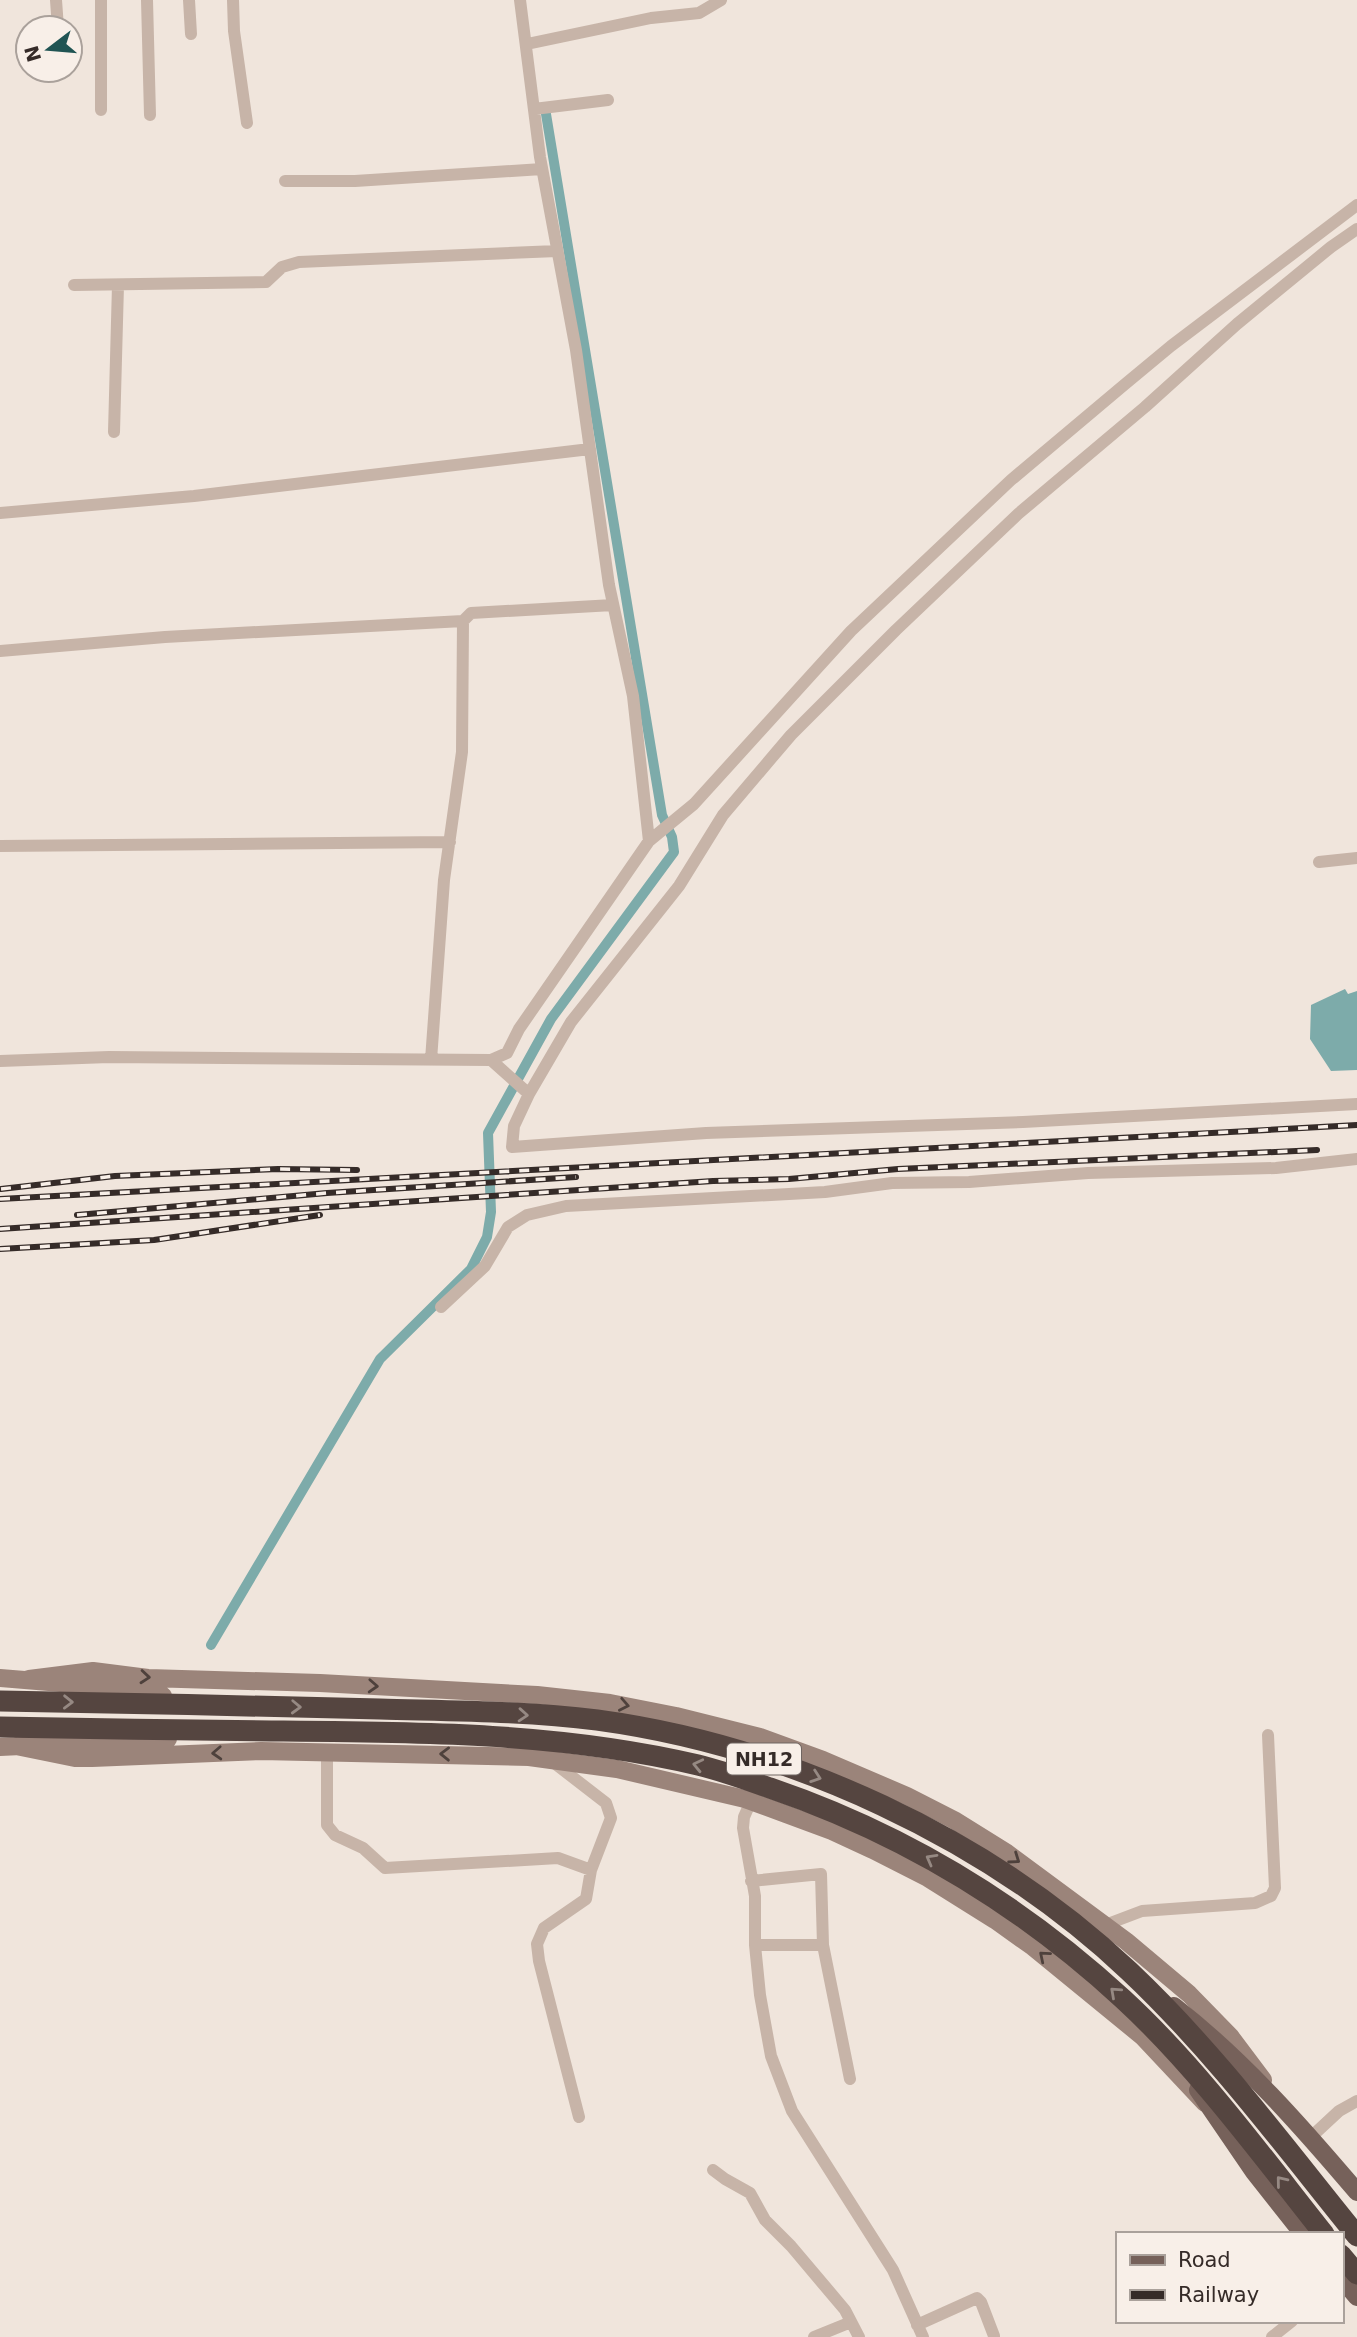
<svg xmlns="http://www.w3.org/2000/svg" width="1357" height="2337" font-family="'DejaVu Sans',sans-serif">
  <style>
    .water { fill: #7dabaa }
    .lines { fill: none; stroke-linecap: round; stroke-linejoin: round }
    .canal { stroke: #7dabaa; stroke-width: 10 }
    .street { stroke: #c7b4a8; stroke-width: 12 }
    .secondary { stroke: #9b847a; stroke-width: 18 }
    .primary { stroke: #76615a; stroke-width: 18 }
    .highway { stroke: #554540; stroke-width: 21 }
    .rail-casing { stroke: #352b28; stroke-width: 6 }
    .rail { stroke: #f8efe8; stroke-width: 3.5; stroke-dasharray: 10; stroke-linecap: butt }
    .oneway { stroke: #4e413c }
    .oneway2 { stroke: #968983 }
    .labels { text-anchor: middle; stroke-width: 6; stroke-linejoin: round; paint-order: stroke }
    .shield { fill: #f8efe8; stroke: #706662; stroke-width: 2 }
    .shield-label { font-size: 19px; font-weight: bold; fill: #352b28 }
  </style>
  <rect width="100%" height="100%" fill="#f0e5dc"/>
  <path class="water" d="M1345 989 1348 994 1357 991V1070L1331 1071 1310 1039 1311 1005Z"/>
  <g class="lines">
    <path class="canal" d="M211 1645 380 1359 471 1269 487 1237 491 1212 488 1133 551 1019 674 852 672 837 662 815 546 114"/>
    <path class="street" d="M56 0 58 28
      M101 0V110
      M147 0 150 115
      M189 0 191 34
      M233 0 234 31 247 123
      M520 0 540 157 576 350 609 585 633 696 649 841
      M527 44 651 18 699 13 721 0
      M534 109 608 100
      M285 181H355L542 169
      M1357 229 1331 247 1237 324 1145 407 1018 514 896 630 791 735 723 815 679 886 571 1022 529 1094 514 1126 512 1147 706 1133 1023 1122 1357 1104
      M74 285 266 282 282 267 299 262 557 251
      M114 432 118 285
      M0 513 194 496 590 449
      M0 651 165 637 463 621 471 613 613 605
      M0 846 450 842
      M1319 862 1357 858
      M431 1060 444 880 462 752 463 621
      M491 1060 529 1094
      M0 1061 109 1057 491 1060 507 1053 519 1029 649 841 694 804 851 631 1011 480 1124 385 1171 346 1357 205
      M441 1307 485 1266 508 1227 527 1215 566 1206 825 1192 892 1183 969 1182 1088 1173 1276 1168 1357 1159
      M327 1753V1825L335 1835 363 1848 385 1868 558 1858 591 1870
      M553 1762 606 1803 611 1818 591 1870 586 1899 544 1928 537 1944 539 1961 579 2117
      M751 1801 744 1817 743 1828 755 1896V1945L760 1995 771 2056 792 2111 893 2270 923 2337
      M751 1881 821 1874 823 1945 850 2079
      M1105 1925 1142 1911 1255 1903 1271 1896 1275 1888 1268 1735
      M755 1945H823
      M1311 2137 1339 2111 1357 2101
      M713 2170 725 2179 750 2193 765 2220 791 2246 845 2310 859 2337
      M917 2325 977 2298 981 2302 994 2336
      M814 2337 851 2322
      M1272 2337 1292 2321"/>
    <path class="secondary" d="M0 1678 73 1684 163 1696
      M29 1679 93 1671 148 1678 320 1683 537 1695 610 1703 676 1716 760 1737 823 1760 907 1796 954 1820 1007 1853 1126 1941 1189 1994 1230 2036 1263 2080
      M16 1746 75 1758H92L261 1751 529 1757 617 1769 745 1799 832 1831 873 1850 928 1878 995 1920 1033 1947 1143 2037 1205 2103
      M0 1747 168 1739"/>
    <path class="primary" d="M1174 2006C1243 2060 1301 2126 1357 2192
      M1198 2090 1254 2172 1303 2234
      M1341 2278 1357 2297"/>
    <path class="highway" d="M0 1701C127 1703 253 1706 380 1709 452 1711 526 1711 597 1720 789 1746 988 1838 1129 1971 1214 2051 1284 2146 1357 2236
      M0 1727C90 1729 181 1730 271 1731 415 1732 558 1732 698 1765 723 1771 747 1780 770 1788 902 1833 1021 1905 1123 1999 1197 2067 1262 2156 1324 2234
      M1341 2255 1357 2274"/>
    <g class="rail-casing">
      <path id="rail" d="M1 1189 115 1176 278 1169 357 1170
        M0 1199 1357 1125
        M77 1215 327 1193 576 1177
        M0 1229 713 1181 789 1179 898 1169 1317 1150
        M0 1249 154 1240 320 1215"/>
    </g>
    <use href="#rail" class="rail"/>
  </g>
  <defs><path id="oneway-chevron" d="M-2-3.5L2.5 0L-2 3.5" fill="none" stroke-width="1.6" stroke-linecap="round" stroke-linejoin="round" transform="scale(1.75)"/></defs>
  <g class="oneway">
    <use href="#oneway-chevron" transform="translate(145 1677) rotate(5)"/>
    <use href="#oneway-chevron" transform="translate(373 1686) rotate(3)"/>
    <use href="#oneway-chevron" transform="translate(624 1705) rotate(11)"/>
    <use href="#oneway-chevron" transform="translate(217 1753) rotate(177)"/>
    <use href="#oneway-chevron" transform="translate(445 1754) rotate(-179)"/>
    <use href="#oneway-chevron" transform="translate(1015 1859) rotate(35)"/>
    <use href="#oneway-chevron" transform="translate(1044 1956) rotate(-140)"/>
  </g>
  <g class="oneway2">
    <use href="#oneway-chevron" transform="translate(68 1702) rotate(1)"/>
    <use href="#oneway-chevron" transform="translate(296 1707) rotate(2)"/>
    <use href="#oneway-chevron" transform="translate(523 1715) rotate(4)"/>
    <use href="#oneway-chevron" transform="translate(698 1765) rotate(-167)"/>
    <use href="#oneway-chevron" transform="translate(816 1777) rotate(19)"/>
    <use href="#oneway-chevron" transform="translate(931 1859) rotate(-151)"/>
    <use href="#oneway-chevron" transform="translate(1115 1992) rotate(-138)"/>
    <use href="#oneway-chevron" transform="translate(1281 2181) rotate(-129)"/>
  </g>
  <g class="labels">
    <rect class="shield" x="727" y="1743.5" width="74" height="31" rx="5"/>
    <g class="shield-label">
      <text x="764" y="1766">NH12</text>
    </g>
  </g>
  <rect x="1116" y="2232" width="228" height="91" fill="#f8efe8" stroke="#aaa19b" stroke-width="2"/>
  <rect x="1130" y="2255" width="35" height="10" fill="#76615a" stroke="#aaa19b" stroke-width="2"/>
  <text x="1178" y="2267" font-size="21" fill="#352b28">Road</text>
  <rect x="1130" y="2290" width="35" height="10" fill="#352b28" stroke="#aaa19b" stroke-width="2"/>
  <text x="1178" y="2302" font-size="21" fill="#352b28">Railway</text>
  <g transform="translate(49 49) rotate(254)"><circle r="33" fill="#f8efe8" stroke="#aaa19b" stroke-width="2"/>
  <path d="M0-5L12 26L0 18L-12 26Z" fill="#205453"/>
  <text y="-10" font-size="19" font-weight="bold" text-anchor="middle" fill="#352b28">N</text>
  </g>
</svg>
